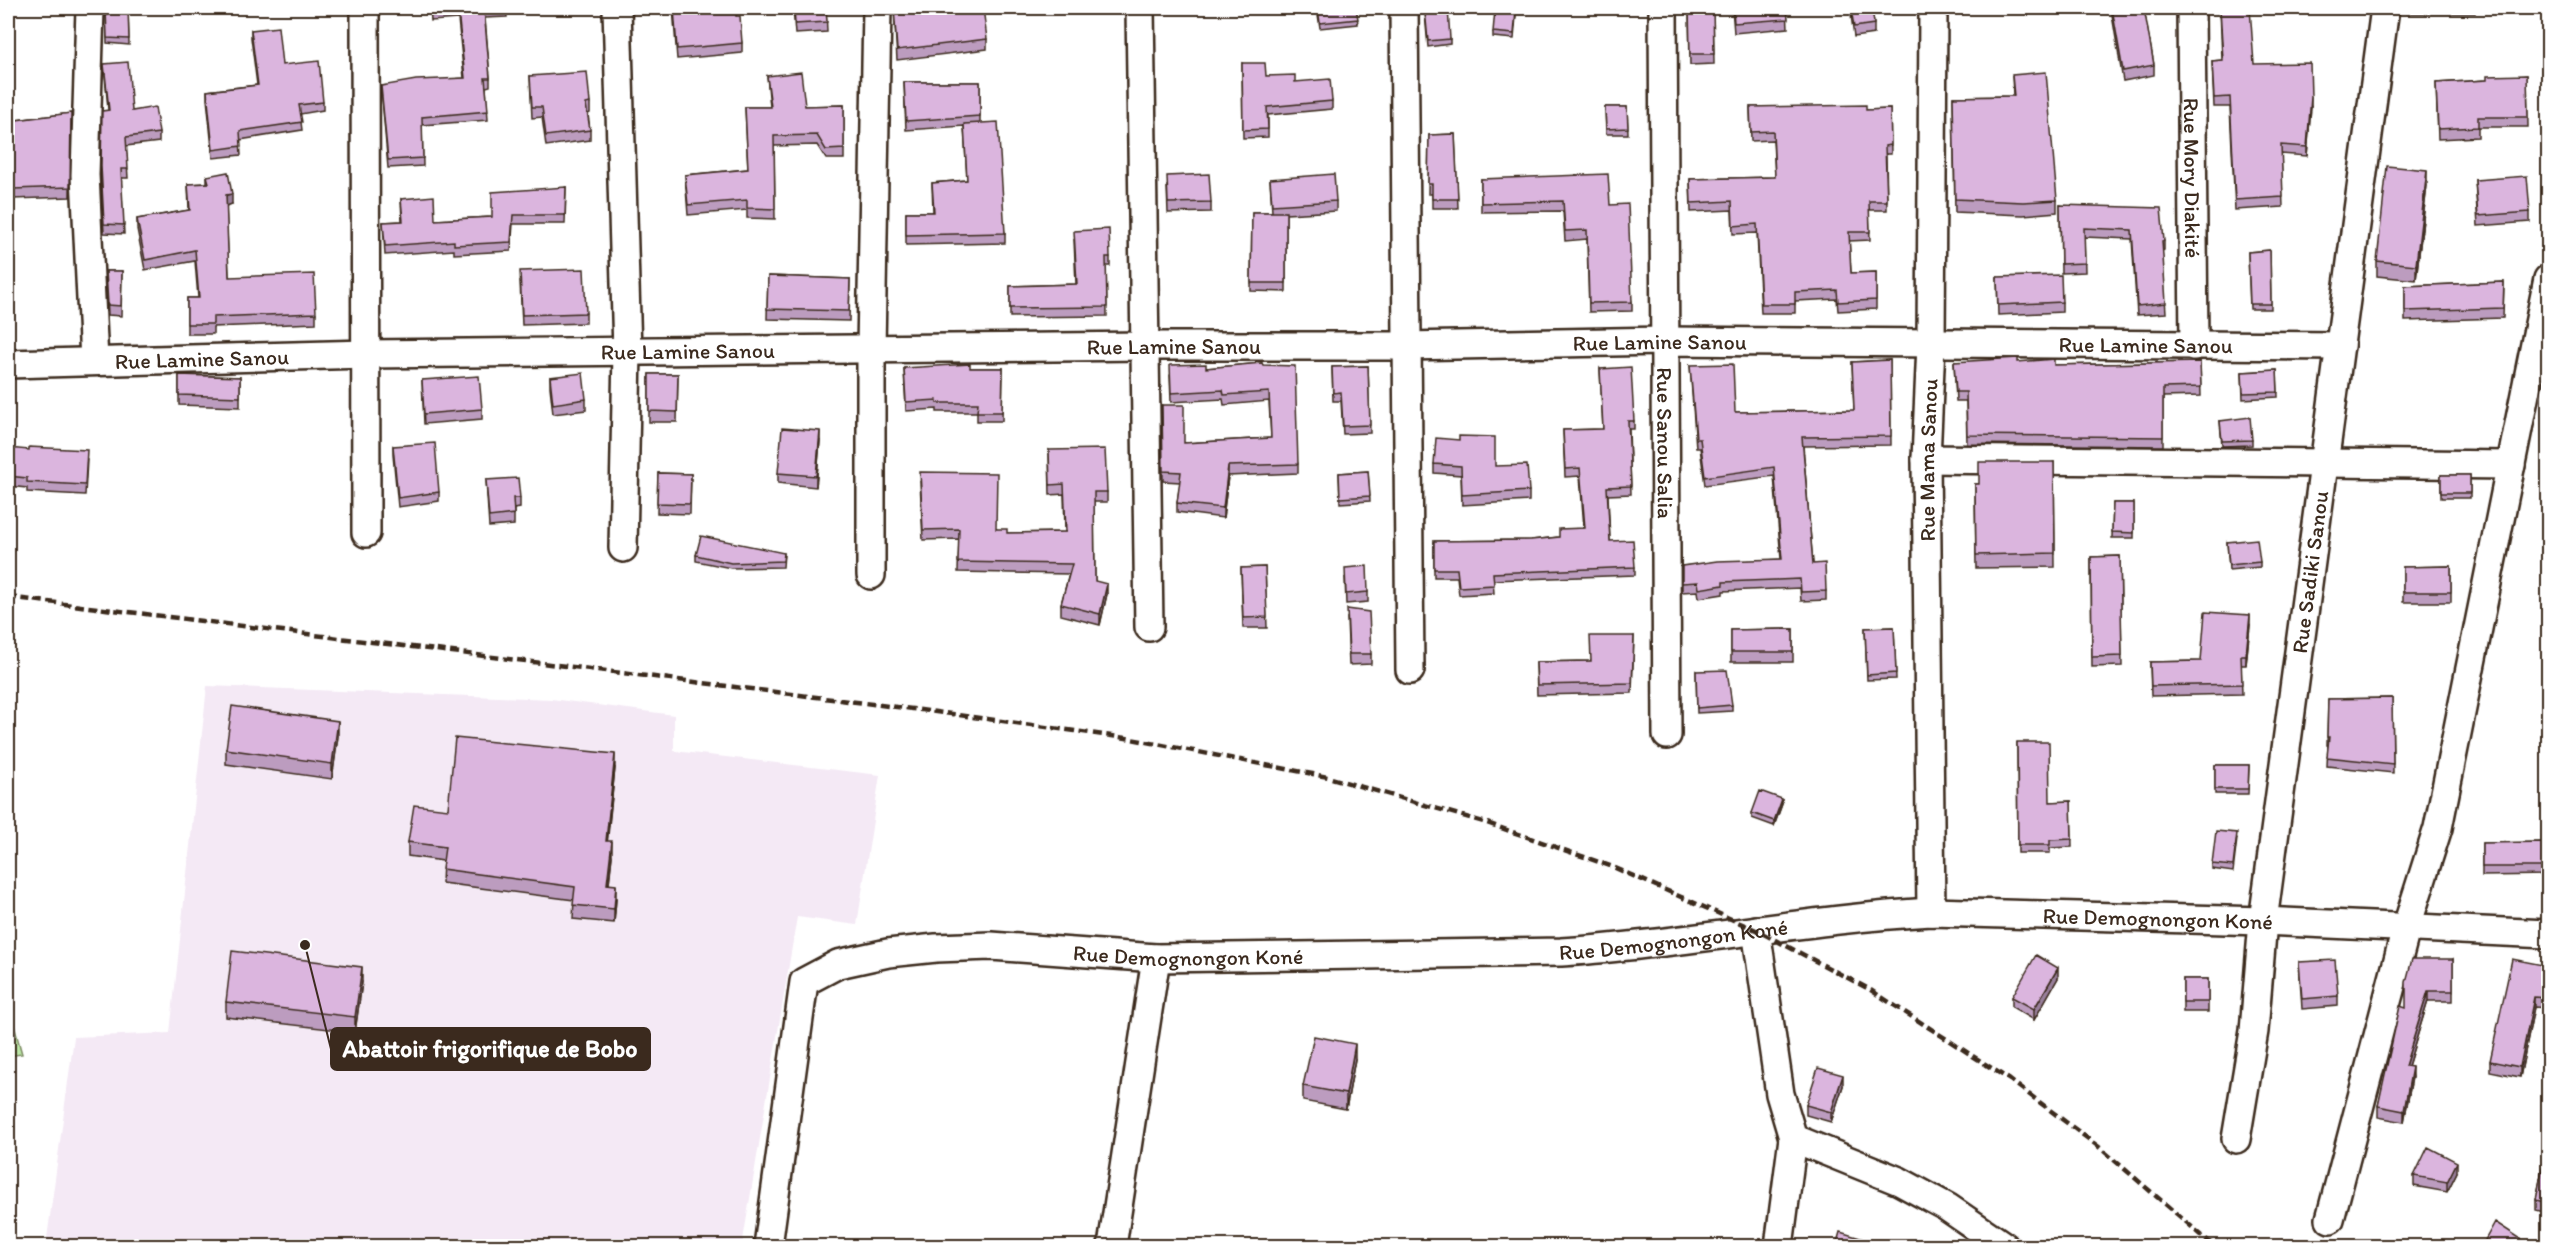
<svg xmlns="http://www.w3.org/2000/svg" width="2556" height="1254" font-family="Itim,sans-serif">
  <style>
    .built { fill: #f4e9f5 }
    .green { fill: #bbe8a6; stroke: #7b8962; stroke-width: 1.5 }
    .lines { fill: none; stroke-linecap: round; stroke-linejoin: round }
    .minor-casing { stroke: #3b2a1e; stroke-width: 32 }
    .minor { stroke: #fff; stroke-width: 27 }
    .rail { stroke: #3b2a1e; stroke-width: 4.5; stroke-dasharray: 9 4.5; stroke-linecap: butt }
    .wall { fill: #bc9cbf; stroke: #3b2a1e; stroke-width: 1.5 }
    .shaded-wall { fill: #997f9b; stroke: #3b2a1e; stroke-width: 1.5 }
    .building { fill: #dbb5de; stroke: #3b2a1e; stroke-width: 1.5 }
    .labels { text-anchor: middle; stroke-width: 4.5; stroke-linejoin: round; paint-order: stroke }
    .street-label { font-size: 22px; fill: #3b2a1e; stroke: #fff }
    .leader { fill: none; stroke: #3b2a1e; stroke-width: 2 }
    .callout-dot { fill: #3b2a1e; stroke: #fff; stroke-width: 2 }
    .callout { fill: #3b2a1e; stroke: #3b2a1e; stroke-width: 2 }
    .callout-label { font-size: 24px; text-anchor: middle; font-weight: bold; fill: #fff }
  </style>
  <rect width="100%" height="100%" fill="#fff"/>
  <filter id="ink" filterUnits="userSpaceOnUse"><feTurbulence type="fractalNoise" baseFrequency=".0167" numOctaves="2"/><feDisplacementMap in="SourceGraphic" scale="12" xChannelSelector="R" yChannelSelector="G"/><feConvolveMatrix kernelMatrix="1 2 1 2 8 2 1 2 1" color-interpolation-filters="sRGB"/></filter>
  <g filter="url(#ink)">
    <path class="built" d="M207 686 551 699 674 715V751L880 775 857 925 797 917 742 1246H46L74 1037 170 1033Z"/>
    <path class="green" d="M8 1004 22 1054 8 1056Z"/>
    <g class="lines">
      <g class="minor-casing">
        <g id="minor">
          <path d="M90 8 85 175 94 361"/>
          <path d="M365 8 366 533"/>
          <path d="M617 8 627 352 623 548"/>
          <path d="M1140 8 1149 627"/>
          <path d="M1404 8 1410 670"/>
          <path id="s1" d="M1663 8 1667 735"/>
          <path id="s2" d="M2191 8 2194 346"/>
          <path id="s3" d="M8 364 367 354 1146 346H1406L1664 341 2340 346"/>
          <path d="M1926 459 2511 465"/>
          <path d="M871 575V349L877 8"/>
          <path id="s4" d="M1931 912 1926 459 1931 344 1933 8"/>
          <path d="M1756 930 1780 1094 1793 1138 1779 1246"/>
          <path d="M1793 1138 1899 1181 1947 1207 2004 1246"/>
          <path id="s5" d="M2236 1139 2254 1031 2263 921 2385 8"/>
          <path d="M2330 1219 2406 929 2438 828 2548 279"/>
          <path id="s6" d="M768 1246 804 982 838 964 888 953 936 948 991 946 1156 958 1561 952C1685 944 1807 919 1931 912L2263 921 2548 934"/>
          <path d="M1112 1246 1156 958"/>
        </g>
      </g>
      <use href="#minor" class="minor"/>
      <path class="rail" d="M8 597 929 711 1126 738 1328 777 1487 823 1613 867 1756 930 1869 989 2010 1080 2099 1147 2214 1246"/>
    </g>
    <path class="wall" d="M106 8H128L129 45 107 43Z
      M430 8H506L507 17 485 18 490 78V86L486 87 488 120 422 125 423 166 388 168 381 86 464 78 458 19 431 21Z
      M673 8H736V16L742 43V53L677 59Z
      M793 8H826L827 32 795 34Z
      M894 8 987 39V49L897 60Z
      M1317 8H1356L1358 24 1320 28Z
      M1689 8H1713L1714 64 1690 65Z
      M1732 8H1800L1787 9 1788 28 1734 33Z
      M1850 8H1872L1874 24V34L1854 37Z
      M1959 8H1983L1959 11Z
      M2010 8H2034L2010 10Z
      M2049 8H2069V11L2049 12Z
      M2107 8H2155L2154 11 2144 10 2154 65V75L2123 81 2111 9H2107Z
      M2220 8 2254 64 2311 106 2307 156 2281 154 2283 207 2235 210 2230 107H2214L2212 61 2222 60Z
      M2407 8H2475V13H2407Z
      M1425 14 1450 39V44L1428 47Z
      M1516 16 1514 39 1493 37V32Z
      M251 30 282 65 323 102V110L300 114 302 130 240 140 241 155 213 158 207 99V91L257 85 251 38Z
      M1242 63 1266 76 1295 82 1332 101V109L1268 115V137L1243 138Z
      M104 64 132 111 159 133V142L126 146 128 178H121L124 234 104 233 101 175 108 110Z
      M2012 75 2057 200V212L2023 215 1955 212 1953 97 2013 96Z
      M2527 75 2528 127H2478V137L2438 139 2436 83 2487 80Z
      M530 76 590 103V113L588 114 590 130V140L546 146 542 117 532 118Z
      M767 76 805 106 844 105V159H826L817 145 774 146 775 219 747 218V210L688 215 685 175 748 169 745 107H770Z
      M904 82H980V123L1005 233V243L906 245V212H933L932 183 967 180 964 126 906 130Z
      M1605 107H1627L1628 134H1606Z
      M1750 107 1866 110 1890 109 1891 154H1886L1887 210H1869L1870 240 1849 241 1851 273 1876 272V309L1838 311 1837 299 1795 301V313H1761L1757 233 1733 234 1732 210 1691 212 1690 179 1775 177 1773 140 1751 141Z
      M71 113 70 197 13 199 11 167 8 168V121Z
      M1455 134 1458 208H1432V194H1428L1429 135Z
      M207 176 232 204 226 206 229 277 316 313V323L213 327V334H187V298H198L195 261 145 270 137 229V219L189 210 188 184 207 183Z
      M1270 179 1336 201V211L1286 214V292L1251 291 1252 212H1272Z
      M1481 179 1610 205 1632 302V311L1589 312 1587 239 1565 241 1563 211 1481 212Z
      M2475 180 2530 212V222L2478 226Z
      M2427 185 2416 280 2377 276V261Z
      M1167 186 1211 202V212L1168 213Z
      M566 187 565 224H513L511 251 454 254V250L385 255 383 222 402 221 401 199 435 220 492 217Z
      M2060 205 2164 241V250L2162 251 2166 313 2137 315 2132 239 2084 237 2085 272 2061 273Z
      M1074 240 1110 257V266H1106L1107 316 1010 317V286L1076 284Z
      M2270 250 2271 309H2250L2248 252Z
      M106 271H122L121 316 108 315Z
      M768 276 850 279 849 321 767 319Z
      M1997 277 2062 302V312L1998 315Z
      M520 281 586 313V323L522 325Z
      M2504 282 2503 318 2405 321V286Z
      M1890 360 1891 445 1803 446 1813 564 1826 591V600L1801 601 1800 588 1723 591V594L1699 598 1698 591 1682 592V566L1781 559 1774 476 1705 485 1700 448H1696L1690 365 1735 412 1854 410 1852 362Z
      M1954 362H2018L2054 365 2200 362 2201 396 2163 397V446L1967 444 1966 401H1956Z
      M1262 363 1298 464V473L1228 476 1223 518 1177 512V503L1180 482 1163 481 1162 405 1184 443 1271 438 1269 401 1224 405 1223 399 1171 402 1170 375 1206 368Z
      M1368 366 1370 433 1343 434 1341 401H1333L1332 367Z
      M904 368H1003L1002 421H977V412H937V409L906 411Z
      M1600 369 1634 421V429H1629L1631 494 1608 495 1610 541 1635 567V575L1493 580 1494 593 1459 595 1457 577H1434V541L1531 540 1559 537 1584 528 1580 476 1565 477 1563 430 1603 429Z
      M2277 370 2278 397 2243 399 2242 372Z
      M649 374H678L677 422H649Z
      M179 375 240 377V407L179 405Z
      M550 377 586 399V410L553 414 550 387Z
      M422 380 482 409V419L424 424Z
      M2220 421 2252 440V445L2222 446Z
      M820 441 816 487 778 483V473Z
      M393 446 439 492V501L398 507 393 455Z
      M8 448 87 460 85 495 27 492V488L8 486Z
      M1049 450 1107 492V502H1094L1095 581 1107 594 1100 625 1061 615V604L1069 574 958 572 959 539 923 540 920 482 996 529 1007 533 1065 532 1064 494 1050 495Z
      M2054 462 2055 567 1976 568 1975 484H1979Z
      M1434 464 1495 466 1529 491V501L1462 505 1461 475 1434 473Z
      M1368 471 1370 501 1340 503 1339 473Z
      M658 473 691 474 690 514 657 513Z
      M2441 475H2470V498H2441Z
      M486 480 520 498V508L514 509V525L489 527Z
      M2113 503H2134V538H2112Z
      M2227 542 2260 562V567L2229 570Z
      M784 553 783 567 731 568 696 561V555Z
      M2120 556 2122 666 2092 667 2091 557Z
      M2451 566V602H2403V567Z
      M1265 567 1267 628H1243L1241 568Z
      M1345 578 1368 592V602L1346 604Z
      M1347 619 1371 654V664L1349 665Z
      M2250 625 2246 665H2241L2242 694 2151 696 2150 662 2201 661Z
      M1894 627 1896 679 1867 680 1865 628Z
      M1793 629V662H1731V630Z
      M1634 636 1632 693 1537 695 1536 662 1590 661Z
      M1696 671 1732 705V711L1697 713Z
      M2392 698 2393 773 2327 766 2328 745H2327L2328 699Z
      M338 736 332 779 226 764V749Z
      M2017 742 2050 802 2071 801 2072 847 2050 848V853H2018Z
      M2215 765H2249L2248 794H2215Z
      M615 768 607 841 612 856 609 884 616 899 614 923 573 919 574 900 442 883 443 861 408 856V842L448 809Z
      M1782 804 1774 826 1752 818V813Z
      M2237 839 2233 872 2212 869V864Z
      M2548 842V875L2482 876V843Z
      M2453 959V1001H2428L2408 1066 2412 1077 2404 1122 2378 1117V1106L2406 1008Z
      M2299 962 2338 996V1006L2302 1009Z
      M2548 966V1008L2534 1007 2520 1077 2490 1071V1061Z
      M2058 978 2034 1020 2012 1007V997Z
      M2183 979H2208V1012H2183Z
      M362 982 355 1032 226 1017V1002Z
      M1355 1059 1346 1109 1303 1101V1086Z
      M1843 1086 1831 1122 1806 1115V1105Z
      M2548 1139V1213L2536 1210V1200Z
      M2457 1172 2447 1192 2414 1186V1176Z
      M2484 1242 2521 1244 2519 1246H2484Z"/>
    <path class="shaded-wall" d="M2311 97V106L2307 156V147Z
      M2427 170V185L2416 280V265Z
      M232 194V204L226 206V195Z
      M820 431V441L816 487V476Z
      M1228 466V476L1223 518V508Z
      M1107 584V594L1100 625V614Z
      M2250 615V625L2246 665V655Z
      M338 721V736L332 779V764Z
      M615 754V768L606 855V841Z
      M1782 799V804L1774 826V821Z
      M612 841V856L607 898V884Z
      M616 885V899L614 923V909Z
      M362 967V982L355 1032V1017Z
      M2058 968V978L2034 1020V1009Z
      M2428 991V1001L2405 1076V1066Z
      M2534 997V1007L2520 1077V1067Z
      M1355 1044V1059L1346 1109V1094Z
      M2412 1067V1077L2404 1122V1111Z
      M1843 1075V1086L1831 1122V1112Z
      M2457 1162V1172L2447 1192V1182Z
      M2521 1239V1244L2519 1246H2516Z"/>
    <path class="building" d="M106 8H128L129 39 107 38Z
      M431 8H507L484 10 490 78H485L488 111 422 117 423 158 388 160 381 86 416 80 465 78 458 11 431 12Z
      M674 8H736V16H740L742 43 677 49Z
      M794 8H826L827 22 795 24Z
      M894 8H983L987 39 897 50Z
      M1318 8H1356L1358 19 1320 23Z
      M1438 8H1448L1450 39 1428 41 1425 9Z
      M1689 8H1713L1714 54H1690Z
      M1733 8H1787L1788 19 1734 23Z
      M1851 8H1872L1874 24 1854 27Z
      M2112 8H2144L2154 65 2123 71Z
      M2220 8H2250L2254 64 2310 63 2311 97 2307 147 2281 145 2283 197 2235 200 2230 97 2214 98 2212 61 2223 60Z
      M1495 10 1516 11 1514 34 1493 32Z
      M278 27 282 65 319 61 323 102 299 105 302 122 240 131 241 146 213 150 207 91 258 85 251 30Z
      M128 62 132 111 155 107 159 133 126 137 128 169H121L124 225 104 224 101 166 102 111 109 110 104 64Z
      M1242 63H1265L1266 76 1295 75V82L1330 79 1332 101 1267 107 1268 129 1243 130Z
      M587 72 590 103 586 104 590 130 546 136 542 107H532L530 76Z
      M801 72 805 106 844 105V149L826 150 817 135 774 136 775 209 747 208V200L688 205 685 175 748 169 745 107H771L767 76Z
      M2046 72 2057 200 2023 202 1955 199 1953 97 2014 96 2012 75Z
      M2527 75 2528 117H2478V127L2438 129 2436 83 2487 80V76Z
      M904 82H980V116L906 121Z
      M1866 105V110L1890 109 1891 145 1885 146 1887 201H1869L1870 232H1849L1851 273 1876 272V300L1838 302 1837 290 1795 292V304H1761L1757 224 1733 226 1732 201 1691 203 1690 179 1775 177 1773 131 1751 132 1750 107Z
      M1605 107H1627L1628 128 1606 129Z
      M71 113 70 187 13 189 11 157 8 158V121Z
      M998 122 1005 233 906 235V212H934L932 183 967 180 964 124Z
      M1455 134 1458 199H1432V184H1428L1429 135Z
      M2387 166 2427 170 2416 265 2377 261Z
      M228 172 232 194 226 195 229 277 314 274 316 313 213 317V324H187V298H199L195 250 145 260 137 219 190 210 188 184 209 183 207 176Z
      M1209 174 1211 202 1168 203 1167 176Z
      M1334 174 1336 201 1272 205 1270 179Z
      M1608 174 1610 205 1628 204 1632 302 1589 303 1587 230 1565 231 1563 201 1481 203V179Z
      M2527 176 2530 212 2478 216 2475 180Z
      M566 187 565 215H513L511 242 454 245V241L385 246 383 222 403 221 401 199 434 196 435 220 492 217V192Z
      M2060 205 2161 208 2164 241H2162L2166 303 2137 306 2132 230 2084 228 2085 263 2061 264Z
      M1252 212H1286V283H1251Z
      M1109 229 1110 257H1106L1107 307 1010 308V286L1077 284 1074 231Z
      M2270 250 2271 304H2250L2248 252Z
      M584 269 586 313 522 315 520 271Z
      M106 271H122L121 306 108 305Z
      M2061 275 2062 302 1998 305 1997 277Z
      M768 276 850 279 849 311 767 309Z
      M2504 282 2503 308 2405 311V286Z
      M2018 358V362L2054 359V365L2200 362 2201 387 2163 388V437L1967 435 1966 392H1956L1954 362Z
      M1890 360 1891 436 1802 437 1813 564 1825 563 1826 591 1801 592 1800 579 1723 582V585L1699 589 1698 582 1682 583V566L1717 561 1782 559 1774 467 1705 477 1700 439H1696L1690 365 1733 364 1735 412 1854 410 1852 362Z
      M1262 363 1263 365 1295 366 1298 464 1228 466 1223 508 1177 503 1181 472 1163 471 1162 405H1184V443L1271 438 1269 392 1224 395 1223 390 1171 393 1170 365 1206 364V368Z
      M970 364V368H1003L1002 412H977L978 403H937V400L906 402 904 368Z
      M1368 366 1370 425 1343 426 1341 392 1333 393 1332 367Z
      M1631 367 1634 421H1628L1631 486 1607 487 1610 541 1633 540 1635 567 1493 573 1494 585 1459 587 1457 569H1434V541L1531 540 1559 537V529L1585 528 1580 468 1565 469 1563 430 1603 429 1600 369Z
      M2277 370 2278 392 2243 393 2242 372Z
      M583 373 586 399 553 404 550 377Z
      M649 374H678L677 412 649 411Z
      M179 375 240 377V397L179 395Z
      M479 376 482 409 424 414 422 380Z
      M2250 417 2252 440 2222 441 2220 421Z
      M782 428 820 431 816 476 778 473Z
      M1459 436 1495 437V466L1527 465 1529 491 1462 495 1461 466 1434 464 1436 438 1459 440Z
      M435 443 439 492 398 498 393 446Z
      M29 447 87 450 85 485 27 482V478L8 476V448L29 450Z
      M1105 449 1107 492H1094L1095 581 1107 584 1100 614 1061 604 1072 564 958 562 959 529 923 530 920 472 997 473 996 529H1007V533L1066 532 1064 484 1050 485 1049 450Z
      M1979 462H2054L2055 553 1976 555 1975 484H1979Z
      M1368 471 1370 496 1340 498 1339 473Z
      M658 473 691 474 690 504 657 503Z
      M2441 475H2470V493H2441Z
      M518 478 520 498H513L514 514 489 517 486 480Z
      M2113 503H2134V533L2112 532Z
      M701 536 784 553 783 561 731 563 696 555Z
      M2257 539 2260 562 2229 565 2227 542Z
      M2120 556 2122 656 2092 657 2091 557Z
      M1367 566 1368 592 1346 594 1345 568Z
      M2451 566V592H2403V567Z
      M1265 567 1267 617 1243 618 1241 568Z
      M1347 609 1369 612 1371 654H1349Z
      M2205 612 2250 615 2246 655H2241L2242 684 2151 686 2150 662 2201 661Z
      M1894 627 1896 673 1867 675 1865 628Z
      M1793 629V652H1731V630Z
      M1590 636H1634L1632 683 1537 685 1536 662 1591 661Z
      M1727 670 1732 705 1697 708 1696 671Z
      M2392 698 2393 764 2327 757 2329 737H2327L2328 699Z
      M232 706 338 721 332 764 226 749Z
      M455 738 615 754 606 841H612L607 884 616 885 614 909 573 905 575 887 442 869 445 847 408 842 414 805 448 809Z
      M2017 742H2049L2050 802 2071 801 2072 839 2050 840V845H2018Z
      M2215 765H2249L2248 789H2215Z
      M1760 791 1782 799 1774 821 1752 813Z
      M2216 831 2237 833 2233 866 2212 864Z
      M2548 842V867H2482V843Z
      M232 951 362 967 355 1017 226 1002Z
      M2036 955 2058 968 2034 1009 2012 997Z
      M2412 959H2453V991H2428L2405 1066 2412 1067 2404 1111 2378 1106 2400 1006 2406 1008V982Z
      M2512 959 2548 966V998L2534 997 2520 1067 2490 1061Z
      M2335 960 2338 996 2302 999 2299 962Z
      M2183 979H2208V1002H2183Z
      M1314 1036 1355 1044 1346 1094 1303 1086Z
      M1818 1068 1843 1075 1831 1112 1806 1105Z
      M2548 1139V1203L2536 1200Z
      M2428 1147 2457 1162 2447 1182 2414 1176Z
      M2495 1222 2521 1239 2516 1246H2491L2484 1242Z
      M1840 1232 1867 1240 1865 1246H1836Z"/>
  </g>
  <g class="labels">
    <g class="street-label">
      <text dy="8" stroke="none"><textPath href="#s2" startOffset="170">Rue Mory Diakité</textPath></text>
      <text dy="8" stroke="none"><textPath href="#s3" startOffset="1652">Rue Lamine Sanou</textPath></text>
      <text dy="8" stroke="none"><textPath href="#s3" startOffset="2138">Rue Lamine Sanou</textPath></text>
      <text dy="8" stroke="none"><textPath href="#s3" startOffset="1166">Rue Lamine Sanou</textPath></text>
      <text dy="8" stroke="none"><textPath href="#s3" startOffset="680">Rue Lamine Sanou</textPath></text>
      <text dy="8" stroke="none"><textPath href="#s3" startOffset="194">Rue Lamine Sanou</textPath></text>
      <text dy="8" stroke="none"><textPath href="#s1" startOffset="435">Rue Sanou Salia</textPath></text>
      <text dy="8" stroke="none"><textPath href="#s4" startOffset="452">Rue Mama Sanou</textPath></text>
      <text dy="8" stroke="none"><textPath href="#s5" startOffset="572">Rue Sadiki Sanou</textPath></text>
      <text dy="8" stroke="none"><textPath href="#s6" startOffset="1629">Rue Demognongon Koné</textPath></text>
      <text dy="8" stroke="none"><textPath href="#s6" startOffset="1143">Rue Demognongon Koné</textPath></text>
      <text dy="8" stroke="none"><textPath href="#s6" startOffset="657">Rue Demognongon Koné</textPath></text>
    </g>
  </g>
  <path class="leader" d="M305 945L331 1049"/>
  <circle class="callout-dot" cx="305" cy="945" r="6"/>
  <rect class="callout" x="331" y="1028" width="319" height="42" rx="6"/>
  <g class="callout-label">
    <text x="490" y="1057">Abattoir frigorifique de Bobo</text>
  </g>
  <rect width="2556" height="1254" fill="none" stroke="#fff" stroke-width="30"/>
  <rect x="15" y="15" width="2526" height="1224" fill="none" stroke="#3b2a1e" stroke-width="2" filter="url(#ink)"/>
</svg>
